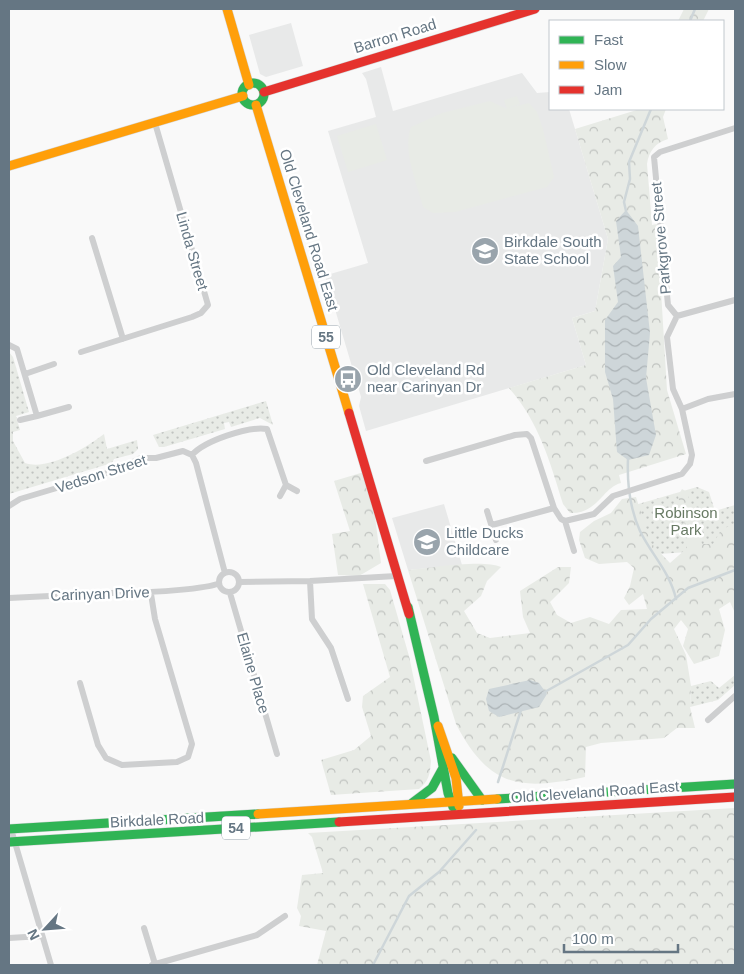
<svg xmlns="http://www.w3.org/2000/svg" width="744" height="974" font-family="Arial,sans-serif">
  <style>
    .built { fill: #e8e9e9 }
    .grass { fill: url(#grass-dots) }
    .forest { fill: url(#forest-crowns) }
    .garden { fill: #e8ebe6 }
    .water { fill: url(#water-waves) }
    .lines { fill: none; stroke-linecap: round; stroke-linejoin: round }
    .stream { stroke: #ced6d9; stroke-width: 2.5 }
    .fast-casing { stroke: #d5d6d7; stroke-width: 10 }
    .slow-casing { stroke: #d5d6d7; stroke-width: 10 }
    .jam-casing { stroke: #d5d6d7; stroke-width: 10 }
    .street { stroke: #cecfd0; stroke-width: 6 }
    .fast { stroke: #30b455; stroke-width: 9 }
    .slow { stroke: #ff9f0a; stroke-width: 9 }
    .jam { stroke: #e5322d; stroke-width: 9 }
    .labels { text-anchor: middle; stroke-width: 5; stroke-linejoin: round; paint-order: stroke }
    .shield { fill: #fff; stroke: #939fa8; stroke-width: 1 }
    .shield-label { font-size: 14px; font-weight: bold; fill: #657683 }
    .street-label { font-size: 15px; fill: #657683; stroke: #fff }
    .poi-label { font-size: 15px; fill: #657683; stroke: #fff; text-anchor: start }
    .park-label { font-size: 15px; fill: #687a64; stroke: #fff }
  </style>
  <defs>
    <pattern id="grass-dots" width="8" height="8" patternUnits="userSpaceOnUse" patternTransform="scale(1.25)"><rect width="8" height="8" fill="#e8ebe6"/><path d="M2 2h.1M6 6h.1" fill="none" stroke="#c0c3c0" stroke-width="1.8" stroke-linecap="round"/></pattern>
    <pattern id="forest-crowns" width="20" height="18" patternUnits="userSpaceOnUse" patternTransform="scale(1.25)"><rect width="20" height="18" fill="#e8ebe6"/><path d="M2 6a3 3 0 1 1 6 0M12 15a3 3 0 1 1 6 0" fill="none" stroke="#c0c3c0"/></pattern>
    <pattern id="water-waves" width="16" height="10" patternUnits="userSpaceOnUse" patternTransform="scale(1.25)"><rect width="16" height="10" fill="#ced6d9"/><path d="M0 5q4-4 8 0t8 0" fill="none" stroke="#abb2b5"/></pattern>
  </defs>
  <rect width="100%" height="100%" fill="#f9f9f9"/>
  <path class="built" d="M291 23 303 66 266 77 260 74 249 35Z
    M381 67 393 111 522 73 537 93 550 92V109H569L608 239 595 311 572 318 586 365 366 431 359 406 361 397 326 279 320 277 368 263 328 131 376 117 366 79 362 73Z
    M444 504 462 565 408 570 392 518Z"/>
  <path class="grass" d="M9 352 13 357 29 412 16 416 20 430 13 432V441L25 463C48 471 86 448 104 434L107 449 137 440 138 449 133 454 114 459 112 463 9 494Z
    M266 401 273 425 260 418 231 427 229 422 224 423 225 429 164 447H159L153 435Z
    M697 487 709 492 715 511 735 505V549L643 555 628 507Z
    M735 675V685L718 700 690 707 691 686 711 681 719 688Z"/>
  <path class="forest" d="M684 9H709L703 21H678Z
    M640 109H666L663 117 668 139C655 143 649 151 647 164L652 225 657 224 667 390 686 454 619 475 621 483C602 488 598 514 570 513L563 504C550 462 539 422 509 388L586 365 572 318 595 311 608 239 575 129Z
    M364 472 373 501 381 563 359 576 338 575 332 534 350 531 334 481Z
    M682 489 687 492 702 544H713L721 530 731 525 735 533V613L730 602 719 609 725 630 719 656 694 664 683 646 688 629 681 620 674 629 686 655 691 686 690 707 695 728H677L664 738 601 743 586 747 585 777C519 791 489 787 456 724L408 570C430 568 483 559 501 567L487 581 481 596 464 611 477 633 490 638 530 633 523 617 520 591 558 567H571L569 583 550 602 557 615 571 623 590 617 609 624 621 610 647 609 643 594 629 605 624 598 630 586 634 568 627 562 599 564 585 558 579 540 580 532 594 521 611 513 622 499 636 497 651 543 670 563 687 548V533L678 496Z
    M363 584H385L390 590 409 656 431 761C430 774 429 781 419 789L331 795 321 760 354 750 371 736 362 707 363 696 390 677Z
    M735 808V965H317L326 931 299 926 301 916 297 908 302 875 323 873 312 837 308 833Z"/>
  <path class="garden" d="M517 96 520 104 508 108 529 103 537 112 543 129 554 177 547 187 455 212 433 213 423 207C417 183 402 151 411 127L442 113 490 101 507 109 504 100Z
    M376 124 387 160 348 172 337 136Z"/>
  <path class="water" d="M626 210 638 226 650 333 646 378 656 435 649 455 628 460 617 452 613 399 605 372V320L618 302 613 266 621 257 616 221Z
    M530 680 539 683 547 694 539 707 499 717 489 711 486 699 489 689Z"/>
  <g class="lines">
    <path class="stream" d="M690 21 695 9
      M626 211 624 202 630 179 629 162 651 109
      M628 459C627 483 630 509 640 531 651 554 670 572 676 599
      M543 693 628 645 651 619 688 588 735 570
      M498 782 521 710
      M373 965 409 896 439 872 476 830"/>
    <g class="fast-casing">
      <path id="fast" d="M242 94a11 11 0 1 1 22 0a11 11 0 1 1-22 0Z
        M408 607 434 717 448 793 453 807
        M452 758 482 800
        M497 799 735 784
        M412 803 432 788 443 768
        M9 829 258 814
        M9 842 339 822"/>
    </g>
    <g class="slow-casing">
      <path id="slow" d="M227 9 249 85
        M256 105 349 413
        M9 166 243 96
        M438 726 456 778 459 806
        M258 814 497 799"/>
    </g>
    <g class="jam-casing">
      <path id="jam" d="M264 92 535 9
        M349 413 409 614
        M339 822 735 797"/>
    </g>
    <path class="street" d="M92 238 123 339
      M677 316 735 300
      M9 345 17 349 37 416 69 407
      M81 352 192 317 201 313 208 305 155 123
      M25 374 54 364
      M682 409 708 399 735 394
      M20 420 37 416
      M192 455C204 441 248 426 267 429L286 485
      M426 461 515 435 527 434 531 438 554 508 561 519 565 521
      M280 496 286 485 297 491
      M9 506 20 499 117 470 141 458H156L183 451 192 455 196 463 225 573
      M487 511 496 540
      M565 521 594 514 613 496 682 474 690 464 692 455 682 409 673 389 667 337 677 316 668 305 654 157 660 152 735 128
      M565 521 574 551
      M492 525 554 508
      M219 582a10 10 0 1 1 20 0a10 10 0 1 1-20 0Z
      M310 581 312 619 331 648 348 699
      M240 582 310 581 396 576
      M230 593 277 754
      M9 598 132 592C146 593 209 589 219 583
      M80 683 98 745 106 758 122 765 177 762 188 757 192 744 155 619 151 594
      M708 720 735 696
      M11 829 51 965
      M144 928 155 964
      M9 938 42 936
      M152 965 257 935 285 916"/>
    <use href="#fast" class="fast"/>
    <use href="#slow" class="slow"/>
    <use href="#jam" class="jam"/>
  </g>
  <defs>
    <g id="school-disc" transform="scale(1.4375)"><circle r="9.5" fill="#99a4ac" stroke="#fff"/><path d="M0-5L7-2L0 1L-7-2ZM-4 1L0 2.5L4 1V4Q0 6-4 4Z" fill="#fff"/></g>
    <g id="bus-disc" transform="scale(1.4375)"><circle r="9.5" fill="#99a4ac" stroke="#fff"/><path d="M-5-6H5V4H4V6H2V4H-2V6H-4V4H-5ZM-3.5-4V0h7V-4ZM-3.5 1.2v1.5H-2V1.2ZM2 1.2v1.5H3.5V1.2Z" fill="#fff"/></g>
  </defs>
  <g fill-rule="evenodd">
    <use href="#school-disc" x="485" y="251"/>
    <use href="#bus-disc" x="348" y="379"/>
    <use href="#school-disc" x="427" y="542"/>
  </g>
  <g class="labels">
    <g class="shield">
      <rect x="312" y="325.5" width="28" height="23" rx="4"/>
      <rect x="222" y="816.5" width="28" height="23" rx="4"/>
    </g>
    <g class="shield-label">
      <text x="326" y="342">55</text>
      <text x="236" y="833">54</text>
    </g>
    <g class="street-label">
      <text transform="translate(395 36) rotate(-17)" y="5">Barron Road</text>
      <text transform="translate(309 230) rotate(73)" y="5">Old Cleveland Road East</text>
      <text transform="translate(661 238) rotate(-95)" y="5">Parkgrove Street</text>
      <text transform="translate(192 251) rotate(74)" y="5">Linda Street</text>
      <text transform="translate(101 474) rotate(-18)" y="5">Vedson Street</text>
      <text transform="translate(100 594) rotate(-2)" y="5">Carinyan Drive</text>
      <text transform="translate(253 673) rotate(74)" y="5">Elaine Place</text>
      <text transform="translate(595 792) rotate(-4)" y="5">Old Cleveland Road East</text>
      <text transform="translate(157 820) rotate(-3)" y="5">Birkdale Road</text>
    </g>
    <g class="poi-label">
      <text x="504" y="247">Birkdale South<tspan x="504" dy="17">State School</tspan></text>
      <text x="367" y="375">Old Cleveland Rd<tspan x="367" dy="17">near Carinyan Dr</tspan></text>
      <text x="446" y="538">Little Ducks<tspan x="446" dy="17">Childcare</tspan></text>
    </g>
    <g class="park-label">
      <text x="686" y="518">Robinson<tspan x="686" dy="17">Park</tspan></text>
    </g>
  </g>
  <rect width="744" height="974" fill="none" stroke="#657683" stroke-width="20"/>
  <rect x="549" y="20" width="175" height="90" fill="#ffffff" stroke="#c1c8cd"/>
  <rect x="559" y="36" width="25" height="8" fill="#30b455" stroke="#c1c8cd"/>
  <text x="594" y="45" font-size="15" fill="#657683">Fast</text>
  <rect x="559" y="61" width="25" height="8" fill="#ff9f0a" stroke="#c1c8cd"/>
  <text x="594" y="70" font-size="15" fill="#657683">Slow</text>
  <rect x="559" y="86" width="25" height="8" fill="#e5322d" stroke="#c1c8cd"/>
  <text x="594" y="95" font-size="15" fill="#657683">Jam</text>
  <g transform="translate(45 929) rotate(244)" stroke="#ffffff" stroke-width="4" paint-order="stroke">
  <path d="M0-4L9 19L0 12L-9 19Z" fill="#657683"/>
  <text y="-8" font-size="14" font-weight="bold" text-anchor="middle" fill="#657683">N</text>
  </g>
  <path d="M564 944v8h114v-8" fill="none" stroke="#657683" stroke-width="2.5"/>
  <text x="572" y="944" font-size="15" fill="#657683" stroke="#ffffff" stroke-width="4" paint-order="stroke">100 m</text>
</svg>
